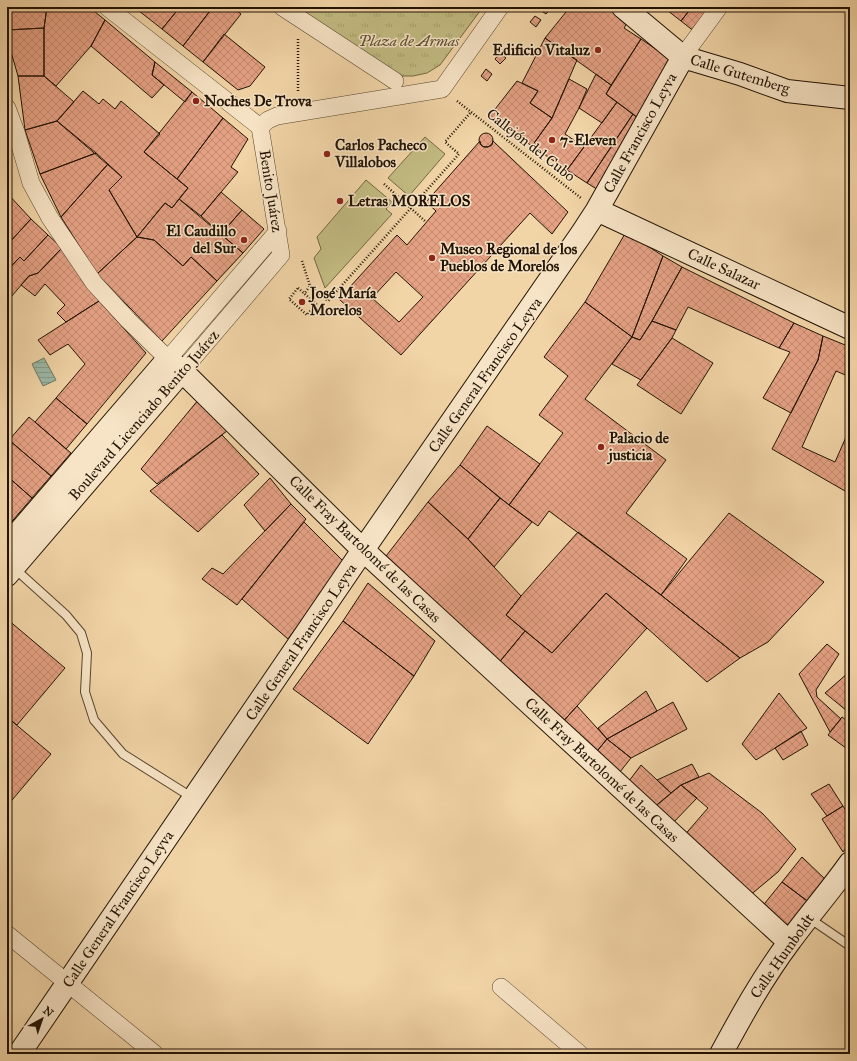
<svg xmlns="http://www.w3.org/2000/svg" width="857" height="1061" font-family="'IM FELL Great Primer',serif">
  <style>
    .green { fill: #c2bb82; stroke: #726743 }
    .park { fill: url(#park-tufts); stroke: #726743 }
    .water { fill: url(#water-rules); stroke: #6a7765 }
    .building { fill: url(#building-cross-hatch); stroke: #211304; fill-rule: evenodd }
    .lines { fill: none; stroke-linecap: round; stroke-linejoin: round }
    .lane-casing { stroke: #55442d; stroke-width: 10 }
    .street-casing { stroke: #55442d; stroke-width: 18 }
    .secondary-casing { stroke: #211304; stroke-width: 24 }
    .path { stroke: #211304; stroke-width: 2.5; stroke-dasharray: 1 2; stroke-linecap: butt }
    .lane { stroke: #f7e4c6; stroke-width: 8 }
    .street { stroke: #f7e4c6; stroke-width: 17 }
    .secondary { stroke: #f7e4c6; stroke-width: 22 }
    .poi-dot { fill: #8f2418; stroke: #f7e4c6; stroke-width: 1.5 }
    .labels { text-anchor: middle; stroke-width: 3; stroke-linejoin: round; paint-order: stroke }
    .park-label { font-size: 15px; font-style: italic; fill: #594e30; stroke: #f7e4c6 }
    .poi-label { font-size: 15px; font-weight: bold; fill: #211304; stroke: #f7e4c6; text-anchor: start }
    .street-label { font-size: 15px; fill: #211304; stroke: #f7e4c6 }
  </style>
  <defs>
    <pattern id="park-tufts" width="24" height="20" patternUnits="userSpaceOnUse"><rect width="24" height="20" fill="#c2bb82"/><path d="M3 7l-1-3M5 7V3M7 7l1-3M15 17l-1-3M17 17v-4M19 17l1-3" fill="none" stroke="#a6a06f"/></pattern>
    <pattern id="water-rules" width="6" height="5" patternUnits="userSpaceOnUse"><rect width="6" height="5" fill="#9bb9a6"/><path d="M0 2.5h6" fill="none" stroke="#859e8d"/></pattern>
    <pattern id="building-cross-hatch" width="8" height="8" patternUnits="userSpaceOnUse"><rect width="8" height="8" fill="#e5a184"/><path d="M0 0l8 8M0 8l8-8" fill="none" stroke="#c48a70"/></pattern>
  </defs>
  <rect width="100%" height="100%" fill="#f2d5a7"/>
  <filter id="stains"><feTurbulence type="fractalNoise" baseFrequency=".005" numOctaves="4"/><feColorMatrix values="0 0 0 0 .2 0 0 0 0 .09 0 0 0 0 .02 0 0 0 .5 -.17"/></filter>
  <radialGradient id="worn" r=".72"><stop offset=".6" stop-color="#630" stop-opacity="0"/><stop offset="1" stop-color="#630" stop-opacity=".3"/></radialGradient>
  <path class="green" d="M425 137 445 154 409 196 388 178Z
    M366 180 392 202 386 209 392 214 325 288 314 258 321 249 317 237Z"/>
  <path class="park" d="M291 7H483L440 65 427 73 413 76H397Z"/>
  <path class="water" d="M44 358 56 380 43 386 32 364Z"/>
  <path class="building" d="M7 7H47L44 28 7 30Z
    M47 7H89L105 20 91 46 56 86 44 76V28Z
    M134 7H180L162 29Z
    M180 7H213L183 46 162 29Z
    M213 7H232L241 14 203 62 183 46Z
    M542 7H550L551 8 546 14 540 10Z
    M570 7H612L629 20 624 28 641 39 611 85 545 38Z
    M663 7H692L681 21Z
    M692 7H714L695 32 681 21Z
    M535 16 541 20 536 27 530 22Z
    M105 20 155 62 152 75 164 85 152 98 91 46Z
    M44 28V76H18L7 38V30Z
    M224 34 265 67 250 86 238 90 203 62Z
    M545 38 577 60 552 118 530 103 538 91 522 83Z
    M641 39 676 63 643 122 606 94Z
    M500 53 506 58 500 64 495 59Z
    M155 62 192 92 185 102 152 75Z
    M486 69 492 74 487 81 481 76Z
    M596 74 611 85 606 94 617 102 602 123 579 108Z
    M18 76H44L74 102 57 121 25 130Z
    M569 79 587 89 579 108 565 134 584 147 567 170 532 146 552 118Z
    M517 81 538 91 530 103 552 118 532 146 489 117Z
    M83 91 99 104 103 99 115 109 121 101 160 134 144 152 188 188 172 208 165 203 137 237 109 190 122 177 57 121Z
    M192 92 223 118 177 179 144 152Z
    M617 102 633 114 587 183 567 170Z
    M633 114 643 122 603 193 587 183Z
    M223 118 248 139 231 167 238 172 201 216 179 199 188 188 177 179Z
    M57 121 96 153 40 174 25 130Z
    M479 140a7 7 0 1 1 14 0a7 7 0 1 1-14 0Z
    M480 141 481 145 484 147H488L492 145 493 141 568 212 552 234 530 213 401 355 339 299 397 235 407 245 436 211 426 202ZM396 272 423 297 399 322 372 298Z
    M96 153 108 164 61 217 40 174Z
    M108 164 122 177 109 190 137 237 97 274 61 217Z
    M221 192 242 210 221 234 201 216Z
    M7 193 31 219 7 245Z
    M179 199 243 253 217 281 191 257 183 266 154 240 137 237 165 203 172 208Z
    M242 210 264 229 243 253 221 234Z
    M31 219 48 235 24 261 20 257 8 270 7 245Z
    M626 232 663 256 632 337 585 302Z
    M48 235 62 248 38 273 29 276 11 297 7 294V270L20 257 24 261Z
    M137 237 154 240 183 266 191 257 217 281 162 341 97 274Z
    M62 248 99 301 66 322 57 313 65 305 45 284 35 296 21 285 29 276 38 273Z
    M663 256 682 267 652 321 640 340 632 337Z
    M682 267 794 323 779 348 688 307 676 330 652 321Z
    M99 301 146 353 87 424 56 398 85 364 68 344 50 355 38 340Z
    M585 302 632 337 585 399 666 460 626 513 687 559 661 595 549 511 538 526 509 505 563 433 539 415 568 376 544 357Z
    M652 321 676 330 672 338 641 380 612 364 632 337 640 340Z
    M794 323 823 336 818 360 791 413 763 398 790 352 779 348Z
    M823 336 850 347V377L836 371 802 447 835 462 850 428V480L845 491 772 449 818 360Z
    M672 338 713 363 681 414 637 385Z
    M56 398 87 424 66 449 35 422Z
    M199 399 227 431 157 484 141 469Z
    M29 417 71 453 51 476 9 440Z
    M487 426 540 464 509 505 460 465Z
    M222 435 259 474 198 532 150 491Z
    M9 440 51 476 32 498 7 476V442Z
    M460 465 500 498 468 539 428 502Z
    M7 476 32 498 7 527Z
    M270 478 291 504 265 531 244 505Z
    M500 498 532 522 494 567 468 539Z
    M428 502 468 539 521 596 506 615 525 631 497 665 383 560Z
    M291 504 306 519 237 605 202 579 212 568 223 574Z
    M729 513 824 582 768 642 740 658 661 595Z
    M304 522 344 562 288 639 242 599Z
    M578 532 661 595 740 658 707 682 647 628 606 593 552 653 506 615 521 596Z
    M368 583 435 641 414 676 343 621Z
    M606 593 647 628 560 725 497 665 525 631 552 653Z
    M7 619 65 668 17 725 7 717Z
    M343 621 414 676 368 744 293 689Z
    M827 644 839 654 816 690 817 697 841 719 830 732 799 674Z
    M848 673 850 675V708L847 711 825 693Z
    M646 691 657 711 607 739 598 728Z
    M779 693 807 728 756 760 742 744Z
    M673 702 687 729 631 758 607 739Z
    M577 706 607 739 593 756 560 725Z
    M7 717 51 754 7 806Z
    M842 717 850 723V751L828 735Z
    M801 731 808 745 783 760 775 748Z
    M607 739 631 758 616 777 593 756Z
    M692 764 699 777 681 785 671 793 657 780Z
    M641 765 671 793 652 809 626 785Z
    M709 773 762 813 796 849 778 872 748 897 682 838 708 808 681 785Z
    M829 784 843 806 827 816 811 794Z
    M681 785 697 798 671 825 652 809Z
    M843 806 850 817V843L843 852 822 819Z
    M802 857 826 880 810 903 782 882Z
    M782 882 810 903 789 928 761 908Z"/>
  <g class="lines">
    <g class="lane-casing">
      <path id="lane" d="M14 568 66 615 81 633 87 653 85 692 94 720 123 754 193 798
        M809 918 850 946"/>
    </g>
    <g class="street-casing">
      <path id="street" d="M107 7 260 127
        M282 7 395 81
        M683 57 689 48 719 7
        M7 108 16 132 31 183 50 218 94 283 128 320 168 359 278 231
        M260 127 268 120 277 116 442 89 500 7
        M182 371 281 255 260 127
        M7 934 155 1054
        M501 987 580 1054"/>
    </g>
    <g class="secondary-casing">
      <path id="secondary" d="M623 7 683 57 740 74 787 91 850 98
        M597 210 850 328
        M7 546 168 359 182 371 363 550 789 942
        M7 575 182 371
        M19 1054 363 550 582 233 597 210 683 57
        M721 1054C742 1015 763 977 790 941 809 915 831 890 850 863"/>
    </g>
    <path class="path" d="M298 39V92
      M457 101 581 198
      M384 184 426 222
      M302 261 310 286 304 294
      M310 286 328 301 459 154 445 142 471 112
      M298 288 316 304 307 315 289 299Z"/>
    <use href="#lane" class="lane"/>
    <use href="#street" class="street"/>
    <use href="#secondary" class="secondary"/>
  </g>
  <g class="poi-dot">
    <circle cx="598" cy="50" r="4"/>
    <circle cx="196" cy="101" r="4"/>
    <circle cx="552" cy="140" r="4"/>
    <circle cx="327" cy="154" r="4"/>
    <circle cx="340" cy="201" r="4"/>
    <circle cx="244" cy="240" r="4"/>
    <circle cx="432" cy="258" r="4"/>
    <circle cx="302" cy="302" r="4"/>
    <circle cx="601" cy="447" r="4"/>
  </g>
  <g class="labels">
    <g class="park-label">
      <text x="409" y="46">Plaza de Armas</text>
    </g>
    <g class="poi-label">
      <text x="590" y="55" text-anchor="end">Edificio Vitaluz</text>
      <text x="204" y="106">Noches De Trova</text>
      <text x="560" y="145">7-Eleven</text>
      <text x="335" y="150">Carlos Pacheco<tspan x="335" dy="17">Villalobos</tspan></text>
      <text x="348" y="206">Letras MORELOS</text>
      <text x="236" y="236" text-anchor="end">El Caudillo<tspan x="236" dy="17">del Sur</tspan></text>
      <text x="440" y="254">Museo Regional de los<tspan x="440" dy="17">Pueblos de Morelos</tspan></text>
      <text x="310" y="298">José María<tspan x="310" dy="17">Morelos</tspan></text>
      <text x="609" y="443">Palacio de<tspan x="609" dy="17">justicia</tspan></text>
    </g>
    <g class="street-label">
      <text transform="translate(740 74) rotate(17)" y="5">Calle Gutemberg</text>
      <text transform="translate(640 133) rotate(-61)" y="5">Calle Francisco Leyva</text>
      <text transform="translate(531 145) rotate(38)" y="5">Callejón del Cubo</text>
      <text transform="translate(271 191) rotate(81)" y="5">Benito Juárez</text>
      <text transform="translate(724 269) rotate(25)" y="5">Calle Salazar</text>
      <text transform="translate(485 375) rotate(-55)" y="5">Calle General Francisco Leyva</text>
      <text transform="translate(144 415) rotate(-49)" y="5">Boulevard Licenciado Benito Juárez</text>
      <text transform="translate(365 549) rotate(44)" y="5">Calle Fray Bartolomé de las Casas</text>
      <text transform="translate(301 642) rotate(-56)" y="5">Calle General Francisco Leyva</text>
      <text transform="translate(602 770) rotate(43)" y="5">Calle Fray Bartolomé de las Casas</text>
      <text transform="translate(118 909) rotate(-56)" y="5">Calle General Francisco Leyva</text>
      <text transform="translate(782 956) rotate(-55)" y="5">Calle Humboldt</text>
    </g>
  </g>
  <rect width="857" height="1061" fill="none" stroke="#f2d5a7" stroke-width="24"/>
  <rect x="8" y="8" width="841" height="1045" fill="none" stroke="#211304" stroke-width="2"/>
  <rect x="12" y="12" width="833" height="1037" fill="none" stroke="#211304"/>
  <g transform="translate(42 1019) rotate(40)" stroke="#f7e4c6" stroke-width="3" paint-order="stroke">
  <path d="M0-3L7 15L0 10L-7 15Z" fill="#211304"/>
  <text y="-6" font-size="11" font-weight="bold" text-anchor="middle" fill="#211304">N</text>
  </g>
  <rect width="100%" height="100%" filter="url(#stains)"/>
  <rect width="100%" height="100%" fill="url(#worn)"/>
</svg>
